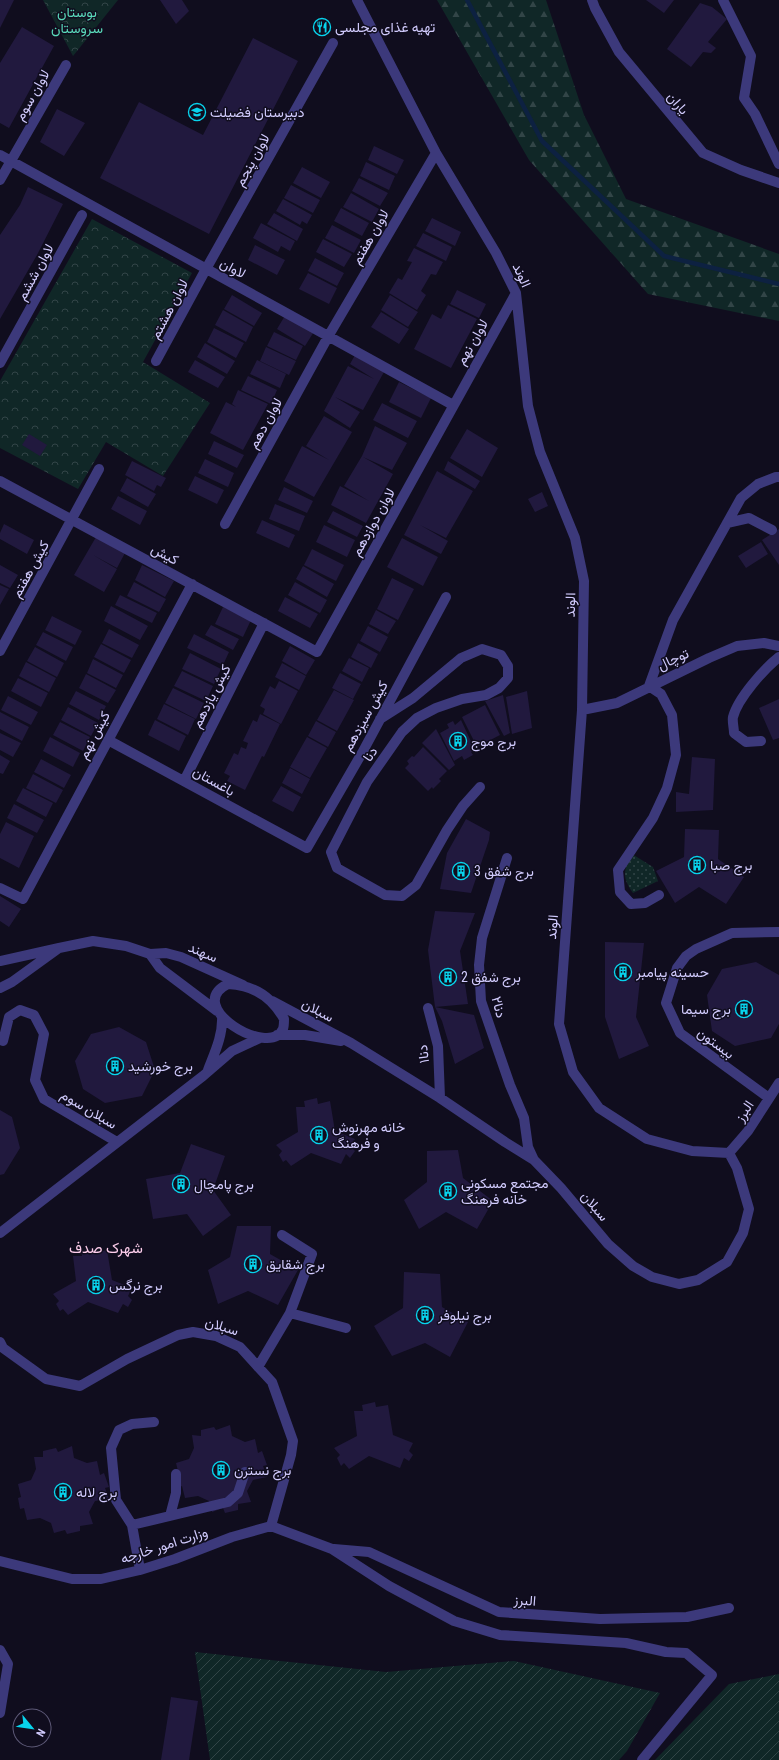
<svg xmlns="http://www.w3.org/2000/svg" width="779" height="1760" font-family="'Roboto Condensed',Vazirmatn,sans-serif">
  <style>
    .grass { fill: url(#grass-dots) }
    .forest { fill: url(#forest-firs) }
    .park { fill: url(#park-crowns) }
    .garden { fill: url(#garden-furrows) }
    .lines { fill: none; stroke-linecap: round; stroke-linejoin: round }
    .stream { stroke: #0d2141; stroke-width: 4.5 }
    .building { fill: #21193e }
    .street { stroke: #3c397b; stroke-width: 10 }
    .labels { text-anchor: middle; stroke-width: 3; stroke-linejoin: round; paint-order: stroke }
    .park-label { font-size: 14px; fill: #5adabb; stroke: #100d1e }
    .poi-label { font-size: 14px; fill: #d1cbfd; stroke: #100d1e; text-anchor: start }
    .street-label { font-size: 14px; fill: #d1cbfd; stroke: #100d1e }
    .neighbourhood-label { font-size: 15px; fill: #fdcdeb; stroke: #100d1e }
  </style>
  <defs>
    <pattern id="grass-dots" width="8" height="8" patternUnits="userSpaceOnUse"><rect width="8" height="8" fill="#102727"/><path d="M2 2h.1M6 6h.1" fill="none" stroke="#324547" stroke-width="1.8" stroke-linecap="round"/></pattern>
    <pattern id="forest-firs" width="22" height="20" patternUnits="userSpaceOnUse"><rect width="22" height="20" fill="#102727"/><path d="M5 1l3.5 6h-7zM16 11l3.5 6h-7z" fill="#324547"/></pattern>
    <pattern id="park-crowns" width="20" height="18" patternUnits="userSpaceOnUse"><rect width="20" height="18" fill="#102727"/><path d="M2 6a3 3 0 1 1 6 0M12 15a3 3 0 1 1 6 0" fill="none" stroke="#324547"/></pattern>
    <pattern id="garden-furrows" width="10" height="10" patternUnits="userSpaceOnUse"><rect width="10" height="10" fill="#102727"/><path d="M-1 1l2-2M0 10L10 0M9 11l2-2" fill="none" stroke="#324547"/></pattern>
  </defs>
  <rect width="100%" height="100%" fill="#100d1e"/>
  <path class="grass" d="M632 854 653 867 658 881 633 893C622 878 623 870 632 854Z"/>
  <path class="forest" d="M437 0H546L584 115 626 199 779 254V321L648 294 529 160Z"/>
  <path class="park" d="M43 0H118L73 56Z
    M92 219 192 273 143 362 210 403 163 476 106 442 78 489 0 448V381Z"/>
  <path class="garden" d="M195 1652 386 1672 514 1661 660 1693 627 1751 619 1760H210Z
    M779 1674V1760H655L729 1684Z"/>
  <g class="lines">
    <path class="stream" d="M467 0 542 141 664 256 779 284"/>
  </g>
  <path class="building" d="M0 0H14L0 28Z
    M160 0H182L189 11 176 24Z
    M646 0H674L664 13Z
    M700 3 712 7 727 19 708 42 716 48 711 53 703 52 691 67 667 49Z
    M22 27 54 46 9 128 0 123V63Z
    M253 38 298 61 209 234 100 178 139 102 203 135Z
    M57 109 85 123 64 156 40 142Z
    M374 146 404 160 397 174 368 160Z
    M366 162 395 176 389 190 360 176Z
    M302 167 330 182 321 198 293 183Z
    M359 178 388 193 380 206 352 191Z
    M291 185 320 200 313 213 284 198Z
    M28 187 63 204 37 255 0 319V235L20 205Z
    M351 193 379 209 372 222 343 207Z
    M283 199 312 215 307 224 302 221 300 225 276 211Z
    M341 208 369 223 362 236 334 221Z
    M274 213 303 229 297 241 267 224Z
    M432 218 461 232 455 246 425 231Z
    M261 223 295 241 290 251 281 246 278 252 253 238Z
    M332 225 361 240 354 253 325 238Z
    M423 233 452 247 446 261 416 246Z
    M323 239 352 254 344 267 316 252Z
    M255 245 285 260 277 275 248 260Z
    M414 248 443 262 436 275 431 274 421 291 426 295 417 310 389 293 398 278 402 280 412 262 407 261Z
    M315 258 344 273 337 286 308 271Z
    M308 273 337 288 329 304 299 289Z
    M457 290 486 304 479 318 450 304Z
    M232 295 262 313 254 326 224 309Z
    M390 295 418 312 408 327 381 310Z
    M448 305 477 319 451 368 414 349 432 314 441 319Z
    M223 310 253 327 246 342 215 325Z
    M381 312 409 329 399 344 371 327Z
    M286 314 315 330 305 346 277 329Z
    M214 328 244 343 236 358 207 342Z
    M274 332 303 346 296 360 267 346Z
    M205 343 235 361 227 374 197 357Z
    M266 347 296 361 289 375 260 361Z
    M355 355 384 372 363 410 335 397 360 412 350 428 324 411 348 366 374 379 350 364Z
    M195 360 225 377 218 388 188 372Z
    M257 360 286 374 280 388 250 374Z
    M248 376 277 390 271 404 241 390Z
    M399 382 431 398 421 418 389 402Z
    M238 390 268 404 243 450 210 433 226 402 236 407 232 404Z
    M382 403 417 421 408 438 373 420Z
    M324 416 352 432 314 497 284 481 302 446 329 460 306 446Z
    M375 426 407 443 392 470 363 457 393 474 366 523 331 505 340 486 369 501 344 486 362 456Z
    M467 429 498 448 482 477 450 458Z
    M29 434 47 445 40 456 22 445Z
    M214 441 244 455 237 468 208 454Z
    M205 459 234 473 228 487 198 473Z
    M132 461 166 478 161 487 157 485 154 491 125 475Z
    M448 461 480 481 475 489 444 470Z
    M437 471 473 491 446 538 420 525 448 541 441 554 404 535Z
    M195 476 224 490 217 504 188 490Z
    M127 478 156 494 148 507 120 491Z
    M284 487 313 501 307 513 278 500Z
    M542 492 548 506 535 512 528 499Z
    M118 496 147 511 140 525 111 509Z
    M275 504 305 516 299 531 269 519Z
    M333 511 363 526 357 537 327 522Z
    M262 520 295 535 289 548 256 533Z
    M4 524 34 540 27 554 0 539V533Z
    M324 525 355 540 347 557 316 542Z
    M779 529V565L762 540Z
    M96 537 125 553 117 568 93 555 117 569 104 592 74 575Z
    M402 538 438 557 423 586 387 567Z
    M761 542 768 554 746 568 738 556Z
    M312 549 344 565 336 581 304 565Z
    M0 565 18 575 10 588 0 583Z
    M142 565 174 581 165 597 135 580Z
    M303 566 334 584 327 597 296 579Z
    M392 578 414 589 398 620 377 609Z
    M134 582 166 599 159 612 127 596Z
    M295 582 327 600 320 613 288 595Z
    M0 585 9 589 0 605Z
    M120 595 157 613 152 623 115 605Z
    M285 597 318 614 310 628 278 611Z
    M111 606 148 626 140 640 104 621Z
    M223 607 251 620 243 637 215 624Z
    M376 610 396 621 388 634 369 624Z
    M52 616 82 631 75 645 45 630Z
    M211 625 239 639 233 650 205 635Z
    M368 626 388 637 380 652 360 641Z
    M109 629 139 645 132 658 102 643Z
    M43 632 73 647 66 661 36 645Z
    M194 634 229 652 223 665 187 648Z
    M358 643 378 654 371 668 351 657Z
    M101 644 131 660 124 673 94 657Z
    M290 646 315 660 306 675 282 661Z
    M35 647 64 663 57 677 27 661Z
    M190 653 221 669 214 684 182 669Z
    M349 658 369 668 362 682 342 671Z
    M93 659 123 675 116 688 87 673Z
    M26 662 56 678 49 692 19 676Z
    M282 663 306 676 299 690 275 677Z
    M182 671 213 686 206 701 174 686Z
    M340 673 361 684 353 699 332 688Z
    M86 674 116 690 108 703 79 688Z
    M18 678 48 693 41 707 11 691Z
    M279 681 298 691 281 724 263 714 265 709 260 706 270 686 275 689Z
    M173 688 204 703 196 719 165 703Z
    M334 690 354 700 337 731 317 720Z
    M76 691 106 706 99 720 69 704Z
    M527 691 532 728 512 734 506 697Z
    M503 695 510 733 504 736 485 701Z
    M8 696 38 712 31 725 1 710Z
    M779 699V738L773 740 759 708Z
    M164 704 195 719 188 735 157 719Z
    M485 705 500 735 477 747 462 717Z
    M68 707 98 723 91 736 61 720Z
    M0 712 29 727 22 741 0 729Z
    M260 714 280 724 264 757 262 756 245 790 227 781 230 776 224 773 234 753 238 755 241 747 246 749 248 743 243 741 253 720 257 722Z
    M155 720 186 736 179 751 148 735Z
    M461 720 475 750 471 752 473 755 464 760 462 756 454 761 440 733 449 728 447 724 453 721 455 725Z
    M316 721 336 732 328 747 308 736Z
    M60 722 90 737 83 751 53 735Z
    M436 729 455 765 449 770 422 743Z
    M0 733 21 743 13 757 0 750Z
    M50 737 80 753 73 767 43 751Z
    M307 737 327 748 310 778 290 767Z
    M423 747 447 771 439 779 441 781 433 789 432 787 428 791 405 768 409 764 407 761 412 756 414 757Z
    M0 755 10 761 3 774 0 773Z
    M692 757 715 759 713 810 676 812V792L689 794Z
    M41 759 71 775 64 788 34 772Z
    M290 768 310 779 302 794 282 783Z
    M33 774 63 790 56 803 26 788Z
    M281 786 301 797 293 812 272 801Z
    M23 788 53 803 46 817 16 801Z
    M14 804 44 820 37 833 7 818Z
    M466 819 490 832 489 840 471 893 440 889 447 853Z
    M6 822 34 836 19 868 0 858V834Z
    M685 829 719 830 718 859 744 877 726 904 699 887 675 903 656 871 684 857Z
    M0 896 21 909 9 927 0 921Z
    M435 911 475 913 460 951 468 1004 435 1007 428 950Z
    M605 942 644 943 636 1017 649 1046 619 1059 605 1017Z
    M756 962 779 975V1024L771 1038 735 1046 712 1031 707 995 722 969Z
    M435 1007 474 1015 484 1048 455 1064 442 1021Z
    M119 1027 146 1042 155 1070 142 1096 105 1103 83 1089 75 1061 91 1034Z
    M317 1098 318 1104 330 1101 335 1131 355 1139 351 1147 355 1151 350 1158 346 1154 341 1164 311 1153 291 1166 286 1160 283 1162 279 1155 282 1151 276 1145 298 1132 296 1107H305L304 1101Z
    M0 1110 12 1117 20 1148 4 1174 0 1175Z
    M191 1144 225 1156 213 1190 231 1215 203 1236 187 1214 153 1219 146 1179 180 1173Z
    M458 1150 463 1178 493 1201 477 1229 446 1212 419 1229 404 1200 427 1182V1151Z
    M237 1226H271L270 1254 298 1270 278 1305 248 1291 218 1304 208 1270 230 1257Z
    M94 1247 95 1253 107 1250 112 1280 132 1288 128 1296 132 1300 128 1307 123 1304 118 1313 88 1302 68 1315 63 1309 60 1311 56 1304 59 1301 53 1294 76 1281 73 1256H82L81 1251Z
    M404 1272 440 1274 442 1307 468 1322 450 1357 425 1343 392 1356 374 1326 403 1308Z
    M375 1402 376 1407 388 1405 393 1435 413 1443 409 1451 413 1455 409 1461 404 1458 400 1468 369 1456 349 1469 344 1463 341 1466 337 1458 340 1455 334 1448 357 1436 354 1411H363L362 1405Z
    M230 1425 232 1436 245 1442 255 1439 258 1453 262 1451 267 1465 263 1466 267 1477 253 1480 247 1491 251 1502 238 1504V1510L225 1513 223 1508 212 1512 209 1501 198 1496 185 1498 182 1486 178 1488 179 1475 176 1463 189 1459 194 1448 192 1435 201 1436V1430L214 1427 216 1430Z
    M72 1446 74 1458 87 1463 97 1461 100 1475 104 1473 109 1487 105 1488 109 1499 95 1501 89 1512 93 1524 80 1526V1531L67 1534 65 1530 54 1533 51 1523 40 1518 27 1520 24 1508 20 1509 18 1498 21 1497 18 1484 31 1480 36 1469 34 1457H43V1451L56 1448 58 1452Z
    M171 1697 198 1701 189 1760H161Z"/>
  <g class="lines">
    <path class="street" d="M357 0 436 153 496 253 516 293 528 406 540 452 575 538 584 581 582 710 559 1024 573 1072 599 1108 647 1139 692 1151 729 1153
      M592 0 595 8 619 52 703 153 741 170 779 183
      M723 0 751 56 744 98 755 114 779 164
      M0 155 453 405
      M0 180 66 65
      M156 361 206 269 333 43
      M0 363 82 215
      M0 481 317 652 516 293
      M727 523 749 518 772 530
      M225 524 329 335 436 153
      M0 651 99 469
      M582 710 617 703 709 658 737 646 764 643 779 646
      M380 719 413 698 461 658 482 649 501 655 508 666V678L499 688 486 695 462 699 436 708 417 718 402 732 367 782 331 852 337 868 385 895 402 896 416 885 447 830 463 806 480 787
      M108 740 307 848 362 753 446 597
      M761 741 746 742 734 733C734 728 732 721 733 717 738 698 764 669 779 657
      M184 781 264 623
      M507 858 482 938 479 965 481 1001 510 1085 524 1118 528 1147 534 1160
      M0 888 23 899 192 584
      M659 895 645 903 631 904 620 892 618 870 653 818 667 788 676 755 672 715 661 694 649 686 673 620 741 498 758 484 776 477H779
      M59 948 93 941 126 946 150 954 166 953 181 957 243 985
      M150 954 160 968 217 1011
      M0 961 59 948 12 982 0 988
      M228 984C254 985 272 997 284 1019 284 1022 284 1026 283 1029 270 1059 182 1006 228 984Z
      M272 1001 351 1043 440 1098 505 1142 534 1160 561 1188 608 1244 633 1266 652 1277 679 1284 698 1280 727 1262 743 1233 749 1209 737 1168 729 1153
      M428 1008 438 1046 440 1098
      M277 1035H305L341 1041
      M3 1041 9 1017 20 1010 34 1015 44 1034 35 1080 44 1099 117 1142
      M208 1070C214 1054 223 1036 222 1017
      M769 1098 680 1033 666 1003 677 968 686 956 696 949 732 933 779 932
      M729 1153 748 1131 779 1083
      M0 1233 203 1076 232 1051 260 1038
      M282 1235 312 1254 290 1313
      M0 1342 3 1348 46 1379 80 1386 127 1359 178 1335 193 1332 216 1336 240 1347 272 1382 293 1441 291 1455 271 1526
      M258 1367 290 1313 346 1328
      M170 1516 176 1493V1474
      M132 1525 228 1502 238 1493 245 1472
      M334 1549 369 1552 499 1612 600 1619 687 1617 729 1608
      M0 1561 72 1579H101L140 1570 175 1559 232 1537 271 1526 332 1549 389 1586 454 1621 500 1635 626 1643 666 1652 686 1653 712 1675 642 1760
      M140 1570 132 1525 116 1500 111 1448 119 1430 132 1424 154 1422
      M0 1650 8 1664 0 1713"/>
  </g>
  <defs>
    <g id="restaurant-ring" transform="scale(0.9)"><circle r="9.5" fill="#100d1e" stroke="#08d3ec" stroke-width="1.5"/><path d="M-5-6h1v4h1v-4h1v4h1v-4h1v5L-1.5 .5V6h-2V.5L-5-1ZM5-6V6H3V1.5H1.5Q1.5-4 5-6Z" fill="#08d3ec"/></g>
    <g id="school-ring" transform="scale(0.9)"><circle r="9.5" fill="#100d1e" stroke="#08d3ec" stroke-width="1.5"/><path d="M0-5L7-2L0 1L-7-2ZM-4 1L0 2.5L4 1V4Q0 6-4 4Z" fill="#08d3ec"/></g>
    <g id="building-ring" transform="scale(0.9)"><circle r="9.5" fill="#100d1e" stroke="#08d3ec" stroke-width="1.5"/><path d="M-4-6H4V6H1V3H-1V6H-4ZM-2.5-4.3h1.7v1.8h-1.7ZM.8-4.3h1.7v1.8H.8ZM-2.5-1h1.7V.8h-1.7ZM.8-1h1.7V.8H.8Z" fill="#08d3ec"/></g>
  </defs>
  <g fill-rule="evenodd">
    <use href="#restaurant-ring" x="322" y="27"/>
    <use href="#school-ring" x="197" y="112"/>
    <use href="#building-ring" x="458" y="741"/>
    <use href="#building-ring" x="697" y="865"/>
    <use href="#building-ring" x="461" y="871"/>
    <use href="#building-ring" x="623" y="972"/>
    <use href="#building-ring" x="448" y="977"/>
    <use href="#building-ring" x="744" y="1009"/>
    <use href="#building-ring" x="115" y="1066"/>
    <use href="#building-ring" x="319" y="1135"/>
    <use href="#building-ring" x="181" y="1184"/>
    <use href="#building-ring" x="448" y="1191"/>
    <use href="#building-ring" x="253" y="1264"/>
    <use href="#building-ring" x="96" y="1285"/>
    <use href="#building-ring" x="425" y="1315"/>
    <use href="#building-ring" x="221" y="1470"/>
    <use href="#building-ring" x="63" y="1492"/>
  </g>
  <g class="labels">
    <g class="park-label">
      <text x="77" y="17">بوستان<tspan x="77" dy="16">سروستان</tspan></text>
    </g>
    <g class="poi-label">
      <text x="335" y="32">تهیه غذای مجلسی</text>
      <text x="210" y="117">دبیرستان فضیلت</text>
      <text x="471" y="746">برج موج</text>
      <text x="710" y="870">برج صبا</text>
      <text x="474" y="876">برج شفق 3</text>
      <text x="636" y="977">حسینه پیامبر</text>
      <text x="461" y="982">برج شفق 2</text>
      <text x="731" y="1014" text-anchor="end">برج سیما</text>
      <text x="128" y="1071">برج خورشید</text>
      <text x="332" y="1132">خانه مهرنوش<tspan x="332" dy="16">و فرهنگ</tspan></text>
      <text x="461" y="1188">مجتمع مسکونی<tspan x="461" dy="16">خانه فرهنگ</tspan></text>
      <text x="194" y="1189">برج پامچال</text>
      <text x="266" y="1269">برج شقایق</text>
      <text x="109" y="1290">برج نرگس</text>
      <text x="438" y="1320">برج نیلوفر</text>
      <text x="234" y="1475">برج نسترن</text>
      <text x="76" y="1497">برج لاله</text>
    </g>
    <g class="street-label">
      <text transform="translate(32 95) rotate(-60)" y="5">لاوان سوم</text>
      <text transform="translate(678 103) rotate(49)" y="5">یاران</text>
      <text transform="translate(252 160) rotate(-61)" y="5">لاوان پنجم</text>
      <text transform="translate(370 237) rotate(-60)" y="5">لاوان هفتم</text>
      <text transform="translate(233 268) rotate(28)" y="5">لاوان</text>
      <text transform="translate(35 272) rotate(-61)" y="5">لاوان ششم</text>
      <text transform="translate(522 275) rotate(66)" y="5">الوند</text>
      <text transform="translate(169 309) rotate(-62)" y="5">لاوان هشتم</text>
      <text transform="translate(472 342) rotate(-60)" y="5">لاوان نهم</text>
      <text transform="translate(265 423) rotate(-61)" y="5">لاوان دهم</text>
      <text transform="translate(373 522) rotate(-61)" y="5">لاوان دوازدهم</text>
      <text transform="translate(165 554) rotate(28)" y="5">کیش</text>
      <text transform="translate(30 569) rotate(-61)" y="5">کیش هفتم</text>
      <text transform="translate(570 605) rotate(-89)" y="5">الوند</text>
      <text transform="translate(673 659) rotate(-25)" y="5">توچال</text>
      <text transform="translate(211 696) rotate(-63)" y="5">کیش یازدهم</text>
      <text transform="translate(365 716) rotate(-61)" y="5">کیش سیزدهم</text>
      <text transform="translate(94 735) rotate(-62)" y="5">کیش نهم</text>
      <text transform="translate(370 754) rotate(-55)" y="5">دنا</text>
      <text transform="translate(214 781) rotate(29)" y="5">باغستان</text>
      <text transform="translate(552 927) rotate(-86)" y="5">الوند</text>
      <text transform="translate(203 952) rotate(23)" y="5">سهند</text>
      <text transform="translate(499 1007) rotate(76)" y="5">دنا۲</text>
      <text transform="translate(318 1010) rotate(28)" y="5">سبلان</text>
      <text transform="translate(716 1043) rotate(36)" y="5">بیستون</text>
      <text transform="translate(423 1054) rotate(-96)" y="5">دنا۱</text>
      <text transform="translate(89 1109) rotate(31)" y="5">سبلان سوم</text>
      <text transform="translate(744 1111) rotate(-57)" y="5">البرز</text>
      <text transform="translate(595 1206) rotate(50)" y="5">سبلان</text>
      <text transform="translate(222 1326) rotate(17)" y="5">سبلان</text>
      <text transform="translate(164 1545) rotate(-18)" y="5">وزارت امور خارجه</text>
      <text transform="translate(525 1600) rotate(4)" y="5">البرز</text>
    </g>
    <g class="neighbourhood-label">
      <text x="106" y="1253">شهرک صدف</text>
    </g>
  </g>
  <g transform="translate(32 1728) rotate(119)"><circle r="19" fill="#100d1e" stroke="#5d5977"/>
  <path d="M0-3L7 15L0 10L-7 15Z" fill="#08d3ec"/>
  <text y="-6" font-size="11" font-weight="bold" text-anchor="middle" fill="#d1cbfd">N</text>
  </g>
</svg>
